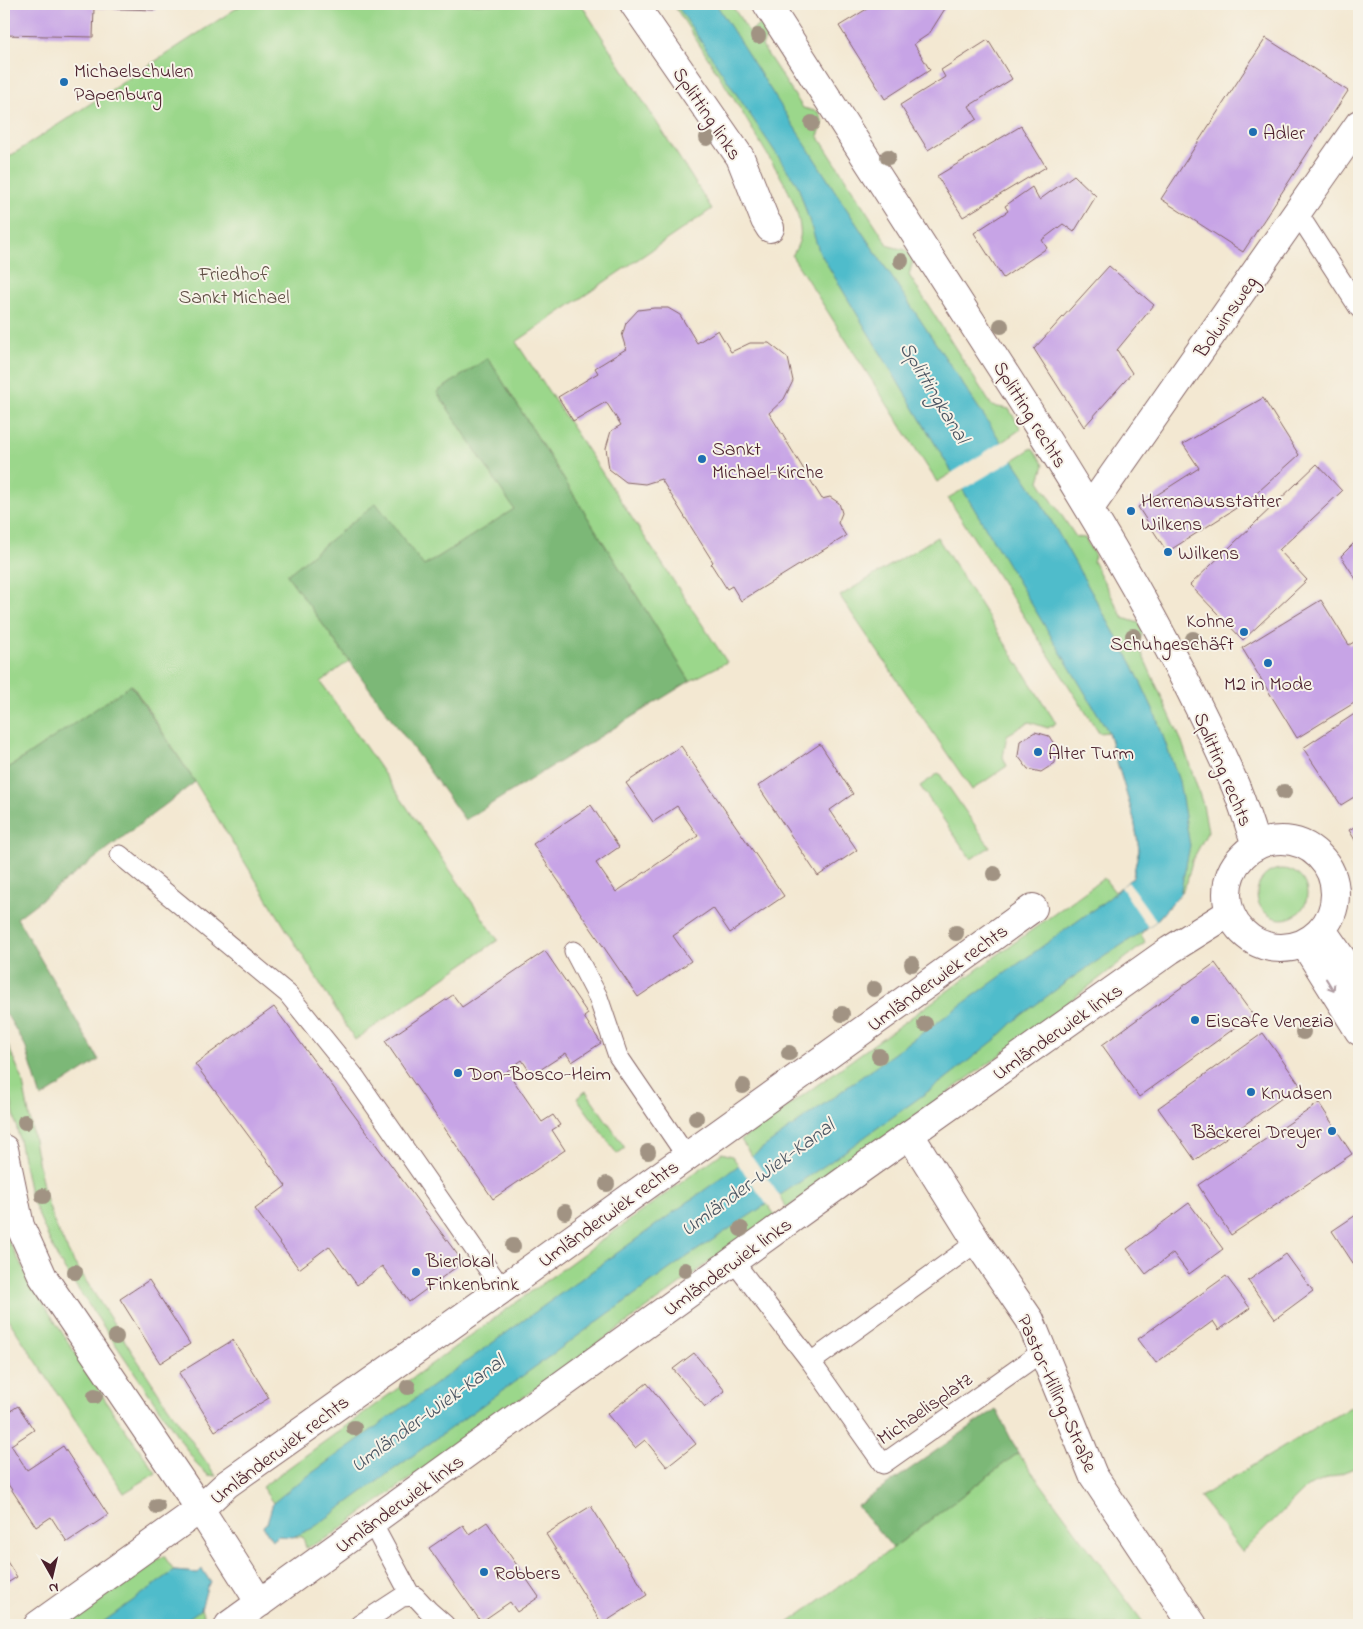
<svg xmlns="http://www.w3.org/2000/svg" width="1363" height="1629" font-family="'Indie Flower',sans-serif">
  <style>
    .green { fill: #9bd78b; stroke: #727b5b }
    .forest { fill: #7cb877; stroke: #636c51 }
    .water { fill: #50bccb; stroke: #4d6e7b }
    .pier { fill: #f3e8d2 }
    .building { fill: #c7a4e6 }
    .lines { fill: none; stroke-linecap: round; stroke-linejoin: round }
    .service-casing { stroke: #856565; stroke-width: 21 }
    .minor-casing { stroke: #856565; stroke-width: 30 }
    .secondary-casing { stroke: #856565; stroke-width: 30 }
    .service { stroke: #fff; stroke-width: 19 }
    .minor { stroke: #fff; stroke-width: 28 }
    .secondary { stroke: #fff; stroke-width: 28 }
    .tree { fill: #a19383 }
    .oneway { stroke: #ae9aa0 }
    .poi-dot { fill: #1f6fb2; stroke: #f7f3e8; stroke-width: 2 }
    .labels { text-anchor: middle; stroke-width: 4; stroke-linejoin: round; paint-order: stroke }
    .poi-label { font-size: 20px; fill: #4a1f2b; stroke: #f7f3e8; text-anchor: start }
    .street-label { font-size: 20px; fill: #4a1f2b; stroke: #f7f3e8 }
    .park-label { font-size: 20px; fill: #5e4d43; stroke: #f7f3e8 }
    .water-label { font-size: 21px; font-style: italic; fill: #4c5663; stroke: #f7f3e8 }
  </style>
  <rect width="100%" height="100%" fill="#f7f3e8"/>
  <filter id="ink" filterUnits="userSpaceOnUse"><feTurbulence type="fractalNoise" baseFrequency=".02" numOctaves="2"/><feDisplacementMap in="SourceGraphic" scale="10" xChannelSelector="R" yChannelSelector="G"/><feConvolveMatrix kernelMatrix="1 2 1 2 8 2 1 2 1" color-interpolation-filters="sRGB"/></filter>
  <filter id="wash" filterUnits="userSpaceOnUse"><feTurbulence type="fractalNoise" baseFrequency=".0096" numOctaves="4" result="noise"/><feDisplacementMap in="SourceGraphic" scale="20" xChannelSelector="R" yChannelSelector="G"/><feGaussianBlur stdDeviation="1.12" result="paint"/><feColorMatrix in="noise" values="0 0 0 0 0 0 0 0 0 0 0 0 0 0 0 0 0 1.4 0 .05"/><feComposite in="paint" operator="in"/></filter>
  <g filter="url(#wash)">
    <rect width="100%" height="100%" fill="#f3e8d2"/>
    <path class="green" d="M243 4H581L712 209 516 342 727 662 690 681 488 358 437 392 515 509 424 566 287 574 349 661 321 682 498 940 355 1040 195 782 132 685 4 771V160Z
      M673 4H731L749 32 761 24 768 34 762 46 803 108 819 112 823 123 818 136 889 246 906 250 913 260 909 275 992 406 1009 409 1021 429 1002 442 1013 460 1032 448 1044 465 1039 481 1076 537 1085 538 1095 556 1093 561 1123 618 1139 623 1143 632 1138 645 1182 742 1203 805 1208 831 1192 861 1187 882 1180 894 1156 921 1128 882 1133 877 1139 849 1134 819 1108 732 1099 733 948 498 962 490 952 473 937 482 792 256C797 247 802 238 800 228 797 199 778 173 764 149 735 99 704 52 673 4Z
      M937 537 1056 723 1048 728 1029 722 1007 735 1003 757 1007 766 972 790 840 596Z
      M939 773 990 847 971 859 920 786Z
      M1257 894a25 25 0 1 1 50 0a25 25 0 1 1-50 0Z
      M1104 878 1115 892 1121 887 1148 927 1141 934 1145 943 1003 1053 787 1208 741 1140Z
      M4 1036 22 1078 44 1192 56 1227 73 1261 166 1404 216 1476 208 1475 198 1466 59 1261 44 1228 30 1194 11 1099 4 1074Z
      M586 1091 625 1148 617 1154 577 1098Z
      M722 1153 732 1156 778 1219 757 1233H748L675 1288 329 1537 306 1548 303 1537 278 1536 272 1540 263 1526 267 1523 273 1503 262 1487Z
      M4 1233 38 1295 113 1412 156 1473 124 1493 4 1313Z
      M1359 1402V1466L1307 1487 1242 1552 1200 1497Z
      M1018 1453 1145 1625H785L893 1548Z
      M164 1556 174 1571 198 1573 202 1569 211 1583 207 1587 201 1609 206 1620 199 1625H62L135 1572Z"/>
    <path class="forest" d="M488 358 690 681 465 820 287 575 376 503 424 566 514 509 437 392Z
      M131 685 195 782 17 918 99 1060 41 1098 25 1045 4 1010V771Z
      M996 1409 1018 1453 893 1548 857 1506Z"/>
    <path class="water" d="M676 4H716L842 202 1039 499 1132 664 1154 711 1179 781 1190 846 1180 894 1156 921 1140 933 1076 975 1019 1017 996 1039 944 1080 830 1162 681 1261 313 1528 293 1537 278 1536 272 1540 263 1526 267 1523 273 1503 294 1486 1108 899 1133 877 1139 849 1134 819 1108 731 819 251 798 186Z
      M202 1569 211 1583 207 1587 201 1609 179 1625H99L174 1571 198 1573Z"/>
    <path class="pier" d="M1003 441 1015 459 960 491 950 474Z
      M1128 882 1156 921 1148 927 1121 887Z
      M751 1155 781 1198 768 1206 738 1164Z"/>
    <g id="blocks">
      <path class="building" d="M4 4H156V10L94 8 93 37 4 35Z
        M875 4H948L929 34 914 44 930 70 885 99 839 26Z
        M1266 38 1348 91 1243 252 1161 199Z
        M988 40 1012 79 969 106 977 119 928 150 900 105 945 77 941 70Z
        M1021 126 1046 167 963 217 937 176Z
        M1074 175 1096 196 1074 232 1063 224 1042 240 1047 248 1003 278 974 233 1008 211 1005 206 1032 187 1039 200Z
        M1109 266 1154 305 1117 350 1132 373 1084 427 1034 349Z
        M654 308H668L680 315 697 343 718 330 731 352 750 343H769L788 358 793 381 784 399 769 413 822 499 830 497 839 503 842 513 838 523 846 536 741 601 732 586 727 589 711 564 713 562 661 479 645 484 626 482 609 469 606 448 611 431 621 425 606 402 573 421 558 397 598 373 595 368 626 349 622 336 626 323 638 310Z
        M1263 398 1299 455 1249 500 1167 552 1138 507 1199 468 1183 444Z
        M1317 464 1342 491 1279 550 1307 580 1243 640 1190 585Z
        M1359 538V584L1341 556Z
        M1321 600 1349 645 1359 639V700L1297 738 1242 648Z
        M1359 711V794L1341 805 1303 748Z
        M1035 732 1049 736 1057 749 1055 763 1041 772 1028 769 1018 756 1020 741Z
        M820 744 853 794 830 810 857 850 818 876 758 786Z
        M681 746 784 896 730 933 713 908 673 936 691 961 638 997 533 844 591 805 619 847 596 863 616 892 698 836 677 806 653 822 626 783Z
        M1359 824V847L1349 830Z
        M545 951 588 1014 584 1017 601 1043 572 1062 566 1053 532 1075 522 1060 507 1071 542 1122 553 1115 560 1125 552 1130 565 1150 493 1199 385 1041 453 995 462 1007Z
        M1215 963 1253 1015 1139 1097 1102 1045Z
        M274 1007 463 1262 409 1302 382 1266 357 1285 329 1246 299 1269 255 1209 286 1186 195 1064Z
        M1263 1033 1300 1085 1195 1160 1158 1108Z
        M1319 1103 1352 1154 1231 1235 1198 1185Z
        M1189 1203 1223 1249 1189 1274 1173 1253 1146 1274 1127 1249Z
        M1359 1213V1272L1332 1231Z
        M1286 1254 1313 1291 1275 1319 1248 1281Z
        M1226 1276 1250 1308 1219 1330 1213 1321 1156 1363 1138 1339Z
        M149 1280 190 1344 160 1363 120 1299Z
        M233 1340 269 1398 215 1431 179 1373Z
        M694 1353 725 1391 705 1407 673 1369Z
        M647 1383 696 1444 667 1467 645 1440 635 1448 607 1414Z
        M18 1406 34 1430 11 1445 27 1470 63 1446 108 1515 67 1542 51 1517 36 1527 4 1478V1415Z
        M591 1506 647 1595 602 1624 546 1534Z
        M487 1522 539 1597 517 1612 510 1602 481 1622 429 1548 463 1525 469 1534Z
        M4 1557 17 1577 4 1585Z"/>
    </g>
  </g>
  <g filter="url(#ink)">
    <use href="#blocks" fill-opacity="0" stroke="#856565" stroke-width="1"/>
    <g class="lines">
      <g class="service-casing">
        <path id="service" d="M1297 212 1359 308
          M120 855 288 994 355 1077 502 1289
          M574 951 598 997 618 1056 687 1157
          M977 1242 811 1362 883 1464 1043 1351
          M734 1262 811 1362
          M372 1523 411 1596
          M359 1625 402 1597 415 1596 429 1611 445 1625"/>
      </g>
      <g class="minor-casing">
        <path id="minor" d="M634 4 740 157 765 220 770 228
          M1090 508 1359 124
          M910 1135 977 1242 1030 1320 1093 1475 1193 1625
          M4 1149 20 1226 43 1277 200 1509 260 1603
          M38 1625 200 1509 227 1484 522 1275 1033 908
          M229 1625 844 1181 1170 950 1229 913"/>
      </g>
      <g class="secondary-casing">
        <path id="secondary" d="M767 4C840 118 914 232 987 346 1078 487 1167 630 1235 785 1243 804 1249 825 1256 845
          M1227 894a54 54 0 1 1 108 0a54 54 0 1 1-108 0Z
          M1322 930 1359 983
          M1304 943 1359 1031"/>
      </g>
      <use href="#service" class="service"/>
      <use href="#minor" class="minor"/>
      <use href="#secondary" class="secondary"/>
    </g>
    <g class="tree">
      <circle cx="758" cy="36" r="8"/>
      <circle cx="812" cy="123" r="8"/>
      <circle cx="707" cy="138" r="8"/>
      <circle cx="888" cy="157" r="8"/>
      <circle cx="901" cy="261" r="8"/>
      <circle cx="1001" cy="326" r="8"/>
      <circle cx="1133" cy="636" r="8"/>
      <circle cx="1193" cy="639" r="8"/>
      <circle cx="1284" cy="792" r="8"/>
      <circle cx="994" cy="874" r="8"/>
      <circle cx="956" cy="933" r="8"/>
      <circle cx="912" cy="964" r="8"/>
      <circle cx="874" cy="989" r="8"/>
      <circle cx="842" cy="1014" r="8"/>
      <circle cx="925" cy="1024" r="8"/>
      <circle cx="1303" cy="1032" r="8"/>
      <circle cx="789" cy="1053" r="8"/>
      <circle cx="879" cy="1056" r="8"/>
      <circle cx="743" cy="1086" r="8"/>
      <circle cx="696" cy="1118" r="8"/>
      <circle cx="25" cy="1122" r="8"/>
      <circle cx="648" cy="1152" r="8"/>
      <circle cx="607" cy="1184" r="8"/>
      <circle cx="43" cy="1196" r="8"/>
      <circle cx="565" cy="1212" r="8"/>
      <circle cx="741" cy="1229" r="8"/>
      <circle cx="513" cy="1246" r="8"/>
      <circle cx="685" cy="1270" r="8"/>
      <circle cx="75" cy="1272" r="8"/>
      <circle cx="116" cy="1337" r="8"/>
      <circle cx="408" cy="1387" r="8"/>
      <circle cx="95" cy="1396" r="8"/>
      <circle cx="354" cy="1428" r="8"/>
      <circle cx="157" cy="1506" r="8"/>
    </g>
    <defs><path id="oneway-shaft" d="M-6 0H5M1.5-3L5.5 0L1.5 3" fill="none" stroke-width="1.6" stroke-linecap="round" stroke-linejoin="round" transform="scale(1.25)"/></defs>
    <use class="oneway" href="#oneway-shaft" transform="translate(1330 985) rotate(58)"/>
  </g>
  <g class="poi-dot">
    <circle cx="64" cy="82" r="5"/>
    <circle cx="1253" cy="132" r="5"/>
    <circle cx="702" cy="459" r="5"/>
    <circle cx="1131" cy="511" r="5"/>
    <circle cx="1168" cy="552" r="5"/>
    <circle cx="1244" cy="632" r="5"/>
    <circle cx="1268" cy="663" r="5"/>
    <circle cx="1038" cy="752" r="5"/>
    <circle cx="1195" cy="1020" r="5"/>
    <circle cx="458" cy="1073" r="5"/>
    <circle cx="1251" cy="1092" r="5"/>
    <circle cx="1332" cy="1131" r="5"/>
    <circle cx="416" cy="1272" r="5"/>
    <circle cx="484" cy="1572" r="5"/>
  </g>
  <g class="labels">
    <g class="poi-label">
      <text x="74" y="77">Michaelschulen<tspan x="74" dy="23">Papenburg</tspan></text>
      <text x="1263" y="139">Adler</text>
      <text x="712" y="455">Sankt<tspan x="712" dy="23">Michael-Kirche</tspan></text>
      <text x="1141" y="507">Herrenausstatter<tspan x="1141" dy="23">Wilkens</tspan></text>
      <text x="1178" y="559">Wilkens</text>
      <text x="1234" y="627" text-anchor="end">Kohne<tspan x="1234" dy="23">Schuhgeschäft</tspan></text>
      <text x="1268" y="690" text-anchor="middle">M2 in Mode</text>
      <text x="1048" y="759">Alter Turm</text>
      <text x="1205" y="1027">Eiscafe Venezia</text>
      <text x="468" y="1080">Don-Bosco-Heim</text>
      <text x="1261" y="1099">Knudsen</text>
      <text x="1322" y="1138" text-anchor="end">Bäckerei Dreyer</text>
      <text x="426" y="1267">Bierlokal<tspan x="426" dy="23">Finkenbrink</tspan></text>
      <text x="494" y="1579">Robbers</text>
    </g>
    <g class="street-label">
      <text transform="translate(708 113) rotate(56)" y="7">Splitting links</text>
      <text transform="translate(1225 316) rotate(-55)" y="7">Bolwinsweg</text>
      <text transform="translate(1031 414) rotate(58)" y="7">Splitting rechts</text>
      <text transform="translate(1224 769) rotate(67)" y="7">Splitting rechts</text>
      <text transform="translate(937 977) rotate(-36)" y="7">Umländerwiek rechts</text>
      <text transform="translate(1057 1031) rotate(-35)" y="7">Umländerwiek links</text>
      <text transform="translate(608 1213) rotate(-36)" y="7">Umländerwiek rechts</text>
      <text transform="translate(727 1266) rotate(-36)" y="7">Umländerwiek links</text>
      <text transform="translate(1058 1393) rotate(66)" y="7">Pastor-Hilling-Straße</text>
      <text transform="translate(924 1408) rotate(-35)" y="7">Michaelisplatz</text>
      <text transform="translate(279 1449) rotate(-37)" y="7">Umländerwiek rechts</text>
      <text transform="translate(399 1503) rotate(-36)" y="7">Umländerwiek links</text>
    </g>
    <g class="park-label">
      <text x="234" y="280">Friedhof<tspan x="234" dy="23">Sankt Michael</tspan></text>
    </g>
    <g class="water-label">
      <text transform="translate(935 392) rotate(59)" y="7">Splittingkanal</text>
      <text transform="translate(757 1177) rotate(-36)" y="7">Umländer-Wiek-Kanal</text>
      <text transform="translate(427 1413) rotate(-36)" y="7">Umländer-Wiek-Kanal</text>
    </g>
  </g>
  <rect width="1363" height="1629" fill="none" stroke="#f7f3e8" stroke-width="20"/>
  <g transform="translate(52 1576) rotate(172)" stroke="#f7f3e8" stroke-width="4" paint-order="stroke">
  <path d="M0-4L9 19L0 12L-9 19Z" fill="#4a1f2b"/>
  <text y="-8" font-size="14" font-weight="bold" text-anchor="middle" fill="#4a1f2b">N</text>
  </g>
</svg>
